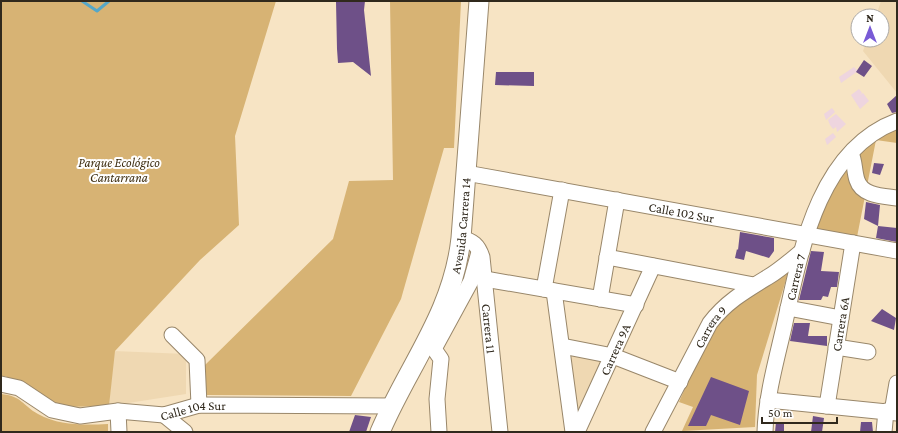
<svg xmlns="http://www.w3.org/2000/svg" width="898" height="433" font-family="'Crimson Pro',serif">
  <style>
    .industrial { fill: #eed5df }
    .built { fill: #efd8b2 }
    .green { fill: #d7b374 }
    .lines { fill: none; stroke-linecap: round; stroke-linejoin: round }
    .stream { stroke: #55a7c8; stroke-width: 3 }
    .building { fill: #6e5088 }
    .minor-casing { stroke: #99876a; stroke-width: 17 }
    .major-casing { stroke: #99876a; stroke-width: 21 }
    .minor { stroke: #fff; stroke-width: 15 }
    .major { stroke: #fff; stroke-width: 19 }
    .labels { text-anchor: middle; stroke-width: 4; stroke-linejoin: round; paint-order: stroke }
    .park-label { font-size: 13px; font-style: italic; fill: #3e2e11; stroke: #fff }
    .street-label { font-size: 13px; fill: #30291d; stroke: #fff }
  </style>
  <rect width="100%" height="100%" fill="#f7e4c4"/>
  <path class="industrial" d="M854 67 858 71 841 83 839 77Z
    M859 89 862 93 860 95 863 93 869 101 860 109 851 95Z
    M832 108 835 112 826 120 824 114Z
    M836 114 846 124 837 132 836 127 833 129 830 125 828 120Z
    M833 133 836 137 827 145 825 139Z"/>
  <path class="built" d="M881 1H897V93L863 51 867 40H882V16H876Z
    M565 349 606 359 576 426Z
    M114 351 186 354V394L109 406Z"/>
  <path class="green" d="M1 1H276L235 136 239 225 200 260 115 351 109 406 62 407 31 388 5 376H1Z
    M390 1H461L454 148H444L401 299 351 396 206 395 205 365 333 239 349 181 393 180Z
    M897 128V143L876 140 857 237 814 230C826 203 838 177 858 154 869 143 884 136 897 128Z
    M789 270 757 375 755 427 682 431 693 407 679 402C691 377 707 334 726 315 744 297 767 284 789 270Z
    M1 394C22 396 22 405 38 414 60 426 84 425 108 424V432H1Z"/>
  <g class="lines">
    <path class="stream" d="M82 1 97 11 109 1"/>
  </g>
  <path class="building" d="M365 1 364 10 371 76 353 62 338 63 337 49 336 2Z
    M864 60 872 66 864 77 856 72Z
    M496 72H534V86L495 85Z
    M897 95V112L892 113 887 104Z
    M874 163 884 164 880 175 872 173Z
    M866 202 880 205 878 226 864 219Z
    M878 226 897 228V242L876 238Z
    M740 232 774 238V251L769 258 746 251 744 260 735 258 737 249 738 250Z
    M811 251 824 252 821 271 839 272 837 287H831L828 297 823 296 821 300H799Z
    M882 309 896 318 894 330 871 321Z
    M794 323H810L808 336H827V346L790 341Z
    M711 377 749 391 740 425 711 415 706 426H688Z
    M355 415 371 417 366 432H349Z
    M813 416 824 418 822 432H811Z
    M776 422 784 423V432H775Z
    M861 422H872L873 432H860Z"/>
  <g class="lines">
    <g class="minor-casing">
      <g id="minor">
        <path d="M851 153C855 162 854 171 857 180 862 196 883 196 897 198"/>
        <path id="s1" d="M466 173 897 251"/>
        <path id="s2" d="M461 238C473 241 478 245 482 257L500 432"/>
        <path d="M607 257 754 285"/>
        <path d="M485 279 636 305"/>
        <path d="M544 289 562 190"/>
        <path d="M554 291 573 432"/>
        <path d="M600 299 617 200"/>
        <path d="M788 308 841 318"/>
        <path d="M172 335 197 360 199 405"/>
        <path d="M426 344 434 349 441 359 437 399 439 432"/>
        <path d="M562 346 613 356 680 382"/>
        <path d="M836 347 868 352"/>
        <path d="M434 349 471 281 479 252"/>
        <path id="s3" d="M1 384 19 388 52 410 80 416 118 411 164 415 199 405 393 406"/>
        <path d="M768 400 897 413"/>
        <path id="s4" d="M827 406 853 243"/>
        <path d="M118 411 119 432"/>
        <path d="M892 412 897 383"/>
        <path d="M164 415 185 432"/>
        <path id="s5" d="M577 432 653 266"/>
        <path id="s6" d="M653 432 710 323C726 302 745 291 768 277 780 270 791 260 802 251"/>
        <path id="s7" d="M765 432C766 397 776 362 784 327 800 254 817 151 897 121"/>
        <path d="M884 432 886 411"/>
      </g>
    </g>
    <g class="major-casing">
      <g id="major">
        <path id="s8" d="M380 432C408 366 453 313 461 238L479 1"/>
      </g>
    </g>
    <use href="#minor" class="minor"/>
    <use href="#major" class="major"/>
  </g>
  <g class="labels">
    <g class="park-label">
      <text x="119" y="167">Parque Ecológico<tspan x="119" dy="15">Cantarrana</tspan></text>
    </g>
    <g class="street-label">
      <text dy="5" stroke="none"><textPath href="#s1" startOffset="219">Calle 102 Sur</textPath></text>
      <text dy="5" stroke="none"><textPath href="#s8" startOffset="224">Avenida Carrera 14</textPath></text>
      <text dy="5" stroke="none"><textPath href="#s7" startOffset="158">Carrera 7</textPath></text>
      <text dy="5" stroke="none"><textPath href="#s4" startOffset="83">Carrera 6A</textPath></text>
      <text dy="5" stroke="none"><textPath href="#s6" startOffset="120">Carrera 9</textPath></text>
      <text dy="5" stroke="none"><textPath href="#s2" startOffset="102">Carrera 11</textPath></text>
      <text dy="5" stroke="none"><textPath href="#s5" startOffset="91">Carrera 9A</textPath></text>
      <text dy="5" stroke="none"><textPath href="#s3" startOffset="201">Calle 104 Sur</textPath></text>
    </g>
  </g>
  <rect width="898" height="433" fill="none" stroke="#30291d" stroke-width="4"/>
  <g transform="translate(870 28)"><circle r="19" fill="#ffffff" stroke="#aca9a5"/>
  <path d="M0-3L7 15L0 10L-7 15Z" fill="#795bd6"/>
  <text y="-6" font-size="11" font-weight="bold" text-anchor="middle" fill="#30291d">N</text>
  </g>
  <path d="M762 417v6h75v-6" fill="none" stroke="#30291d" stroke-width="2"/>
  <text x="768" y="417" font-size="12" fill="#30291d" stroke="#ffffff" stroke-width="3" paint-order="stroke">50 m</text>
</svg>
